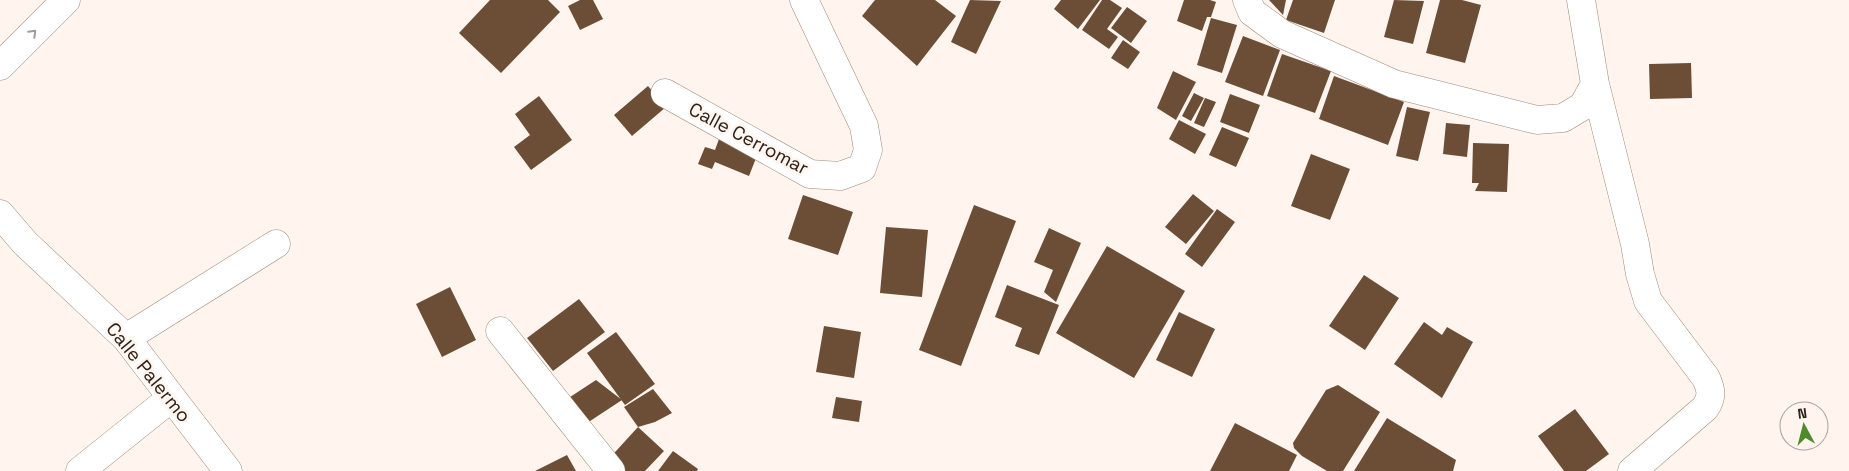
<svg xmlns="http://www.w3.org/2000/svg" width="1849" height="471" font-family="'Space Grotesk',sans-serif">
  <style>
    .building { fill: #6c4e37 }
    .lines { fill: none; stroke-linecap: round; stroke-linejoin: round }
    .minor-casing { stroke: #9e8879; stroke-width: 29 }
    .highway-casing { stroke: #9e8879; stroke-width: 29 }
    .minor { stroke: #fff; stroke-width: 28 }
    .highway { stroke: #fff; stroke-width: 28 }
    .oneway { stroke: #a09c99 }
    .labels { text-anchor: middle; stroke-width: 5; stroke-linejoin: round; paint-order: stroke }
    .street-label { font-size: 19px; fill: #2b221c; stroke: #fff5ee }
  </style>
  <rect width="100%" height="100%" fill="#fff5ee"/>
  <path class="building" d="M490 0H548L560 12 501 73 459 33Z
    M580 0H593L603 19 580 30 568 6Z
    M875 0H935L956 16 917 66 862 16Z
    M970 0 1001 1 976 54 951 42Z
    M1061 0H1100L1078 29 1054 9Z
    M1102 0H1110L1122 8 1107 29 1118 37 1109 49 1082 30Z
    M1184 0H1210L1216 2 1211 17H1207L1202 31 1177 21Z
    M1269 0H1286L1283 15Z
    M1293 0H1335L1324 33 1286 20Z
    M1394 0 1424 1 1413 44 1384 37Z
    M1440 0H1462L1481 5 1465 63 1426 53Z
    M1127 7 1147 21 1131 43 1111 28Z
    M1211 18 1237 25 1222 73 1197 65Z
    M1243 36 1280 50 1263 96 1225 82Z
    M1123 40 1140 52 1128 69 1111 58Z
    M1282 54 1331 71 1315 113 1267 96Z
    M1691 63 1692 98 1650 99 1649 64Z
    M1173 71 1196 82 1176 120 1157 108Z
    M1334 76 1404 102 1388 145 1319 119Z
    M648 86 666 107 632 136 614 115Z
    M1194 93 1204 98 1191 121 1182 116Z
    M1230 94 1260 105 1249 133 1220 122Z
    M539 96 572 140 531 170 514 147 530 135 515 114Z
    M1205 98 1216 102 1204 127 1194 123Z
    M1407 107 1430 112 1418 161 1396 156Z
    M1179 120 1206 134 1195 154 1169 139Z
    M1446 123 1470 125 1467 157 1443 154Z
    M1222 127 1249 138 1236 167 1209 155Z
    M719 139 758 153 749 176 715 162 712 169 698 164 705 147 715 150Z
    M1473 143 1509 144 1507 192 1475 191 1479 183H1472Z
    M1311 154 1350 169 1330 220 1291 206Z
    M1193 194 1214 211 1186 244 1165 227Z
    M803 195 853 212 838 255 788 239Z
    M974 205 1016 221 961 366 919 350Z
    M1217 209 1235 222 1202 267 1185 254Z
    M886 227 928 230 922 297 880 293Z
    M1049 228 1081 243 1056 302 1044 292 1053 270 1034 262Z
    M1107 246 1185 291 1134 378 1056 333Z
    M1364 275 1399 298 1365 350 1329 326Z
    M1007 285 1059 305 1039 355 1015 346 1022 328 995 317Z
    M450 287 476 340 442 357 416 304Z
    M579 299 605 332 553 371 527 338Z
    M1179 312 1215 329 1192 377 1156 360Z
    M1424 322 1442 335 1447 327 1473 342 1442 398 1394 364Z
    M824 326 861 332 854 378 816 372Z
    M616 332 655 384 625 405 587 353Z
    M596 380 622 400 581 427 564 401Z
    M1338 385 1380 412 1343 471H1327L1302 456 1294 448 1293 443 1326 390Z
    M653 389 672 413 655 422 638 427 664 451 645 471H616L606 462 638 427 624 407Z
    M836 397 862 401 859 422 832 418Z
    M1575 409 1609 454 1586 471H1564L1538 436Z
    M1387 418 1456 460 1453 471H1354Z
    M1235 423 1297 455 1289 471H1210Z
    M673 451 698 469 697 471H658Z
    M567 455 576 471H535Z"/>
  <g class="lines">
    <g class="minor-casing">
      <path id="minor" d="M1247 0 1252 12 1282 34 1394 84 1537 120 1563 118 1583 106 1595 84 1581 0
        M1595 84 1635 244 1640 274 1648 301 1706 378C1711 389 1713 397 1705 408L1632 471
        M665 93 810 174 840 176 862 168 868 150 864 126 804 0
        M0 214 25 243 126 338 228 471
        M500 331 611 471
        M126 338 276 244
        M80 471 171 398"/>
    </g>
    <g class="highway-casing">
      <path id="highway" d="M0 66 66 0"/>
    </g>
    <use href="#minor" class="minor"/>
    <use href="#highway" class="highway"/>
  </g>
  <defs><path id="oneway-chevron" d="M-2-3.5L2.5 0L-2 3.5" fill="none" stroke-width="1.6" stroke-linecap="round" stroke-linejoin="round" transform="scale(1.25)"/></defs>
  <use class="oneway" href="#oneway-chevron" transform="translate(33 33) rotate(-45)"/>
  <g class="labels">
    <g class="street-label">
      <text transform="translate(749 138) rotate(28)" y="7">Calle Cerromar</text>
      <text transform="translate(149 372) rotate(51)" y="7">Calle Palermo</text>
    </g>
  </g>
  <g transform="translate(1804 426) rotate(353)"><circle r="24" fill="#fff5ee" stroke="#aaa19a"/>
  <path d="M0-4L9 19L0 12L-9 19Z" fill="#4f8b2b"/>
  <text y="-8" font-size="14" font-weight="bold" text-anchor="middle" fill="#2b221c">N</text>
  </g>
</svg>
